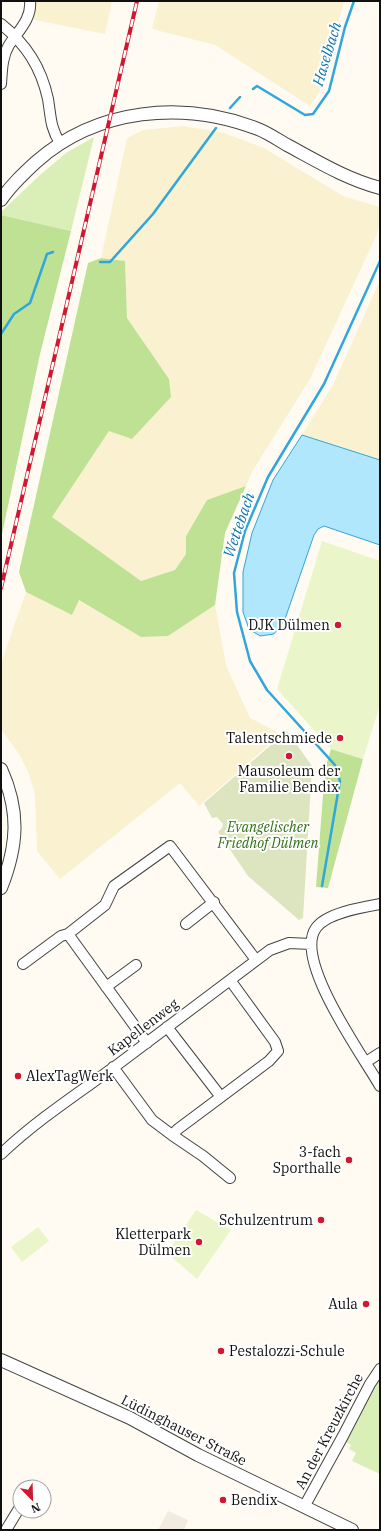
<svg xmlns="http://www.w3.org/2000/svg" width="381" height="1531" font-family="'IBM Plex Serif',serif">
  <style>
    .farmland { fill: #f9f1cf }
    .green { fill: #d9efb7 }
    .forest { fill: #bee194 }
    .cemetery { fill: #dce5bf }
    .pitch { fill: #eaf5ca }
    .plaza { fill: #f2ebdf }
    .water { fill: #b1e7fc; stroke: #30a6db }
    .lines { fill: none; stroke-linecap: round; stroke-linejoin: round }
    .stream { stroke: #30a6db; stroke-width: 2.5 }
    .minor-casing { stroke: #434343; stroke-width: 12 }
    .tertiary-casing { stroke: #434343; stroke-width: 14 }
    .minor { stroke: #fff; stroke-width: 10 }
    .tertiary { stroke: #fff; stroke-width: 12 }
    .rail-casing { stroke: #d01830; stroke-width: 4 }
    .rail { stroke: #fff; stroke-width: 2.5; stroke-dasharray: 8; stroke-linecap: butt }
    .poi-dot { fill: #d01830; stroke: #fff; stroke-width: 1.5 }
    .labels { text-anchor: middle; stroke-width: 4; stroke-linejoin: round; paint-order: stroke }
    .poi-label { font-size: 14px; fill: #101010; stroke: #fff; text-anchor: end }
    .park-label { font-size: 14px; font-style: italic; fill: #327018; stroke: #fff }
    .street-label { font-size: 14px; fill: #101010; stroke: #fff }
    .water-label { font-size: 15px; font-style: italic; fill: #0a76b0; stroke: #fff }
  </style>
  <rect width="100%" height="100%" fill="#fffbf2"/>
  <path class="farmland" d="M32 1H112L105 34 31 19Z
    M159 1H344L320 91 310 106 215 45 152 29Z
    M183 126 224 133 264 148 343 196 380 207V219L377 234 310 379 252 472 246 486 207 500 186 535V554L175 570 141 581 52 517 109 431 169 379 127 318 125 261 101 258 127 138 143 130Z
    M380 280V460L302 435 333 385Z
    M26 592 72 615 78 600 141 637 168 636 215 605 226 665 250 718 281 734 199 806 180 783 60 879 37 851 35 795 29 774 19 754 1 729V663Z"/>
  <path class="green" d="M94 137 71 231 1 215V212L40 175 66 153Z
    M380 1377V1474L352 1461 356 1453 349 1449 351 1445 346 1442 364 1406Z"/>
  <path class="forest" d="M1 215 71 231 40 354 1 539Z
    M101 258 125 261 127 318 169 379 171 397 132 439 109 431 52 517 141 581 175 570 186 554V536L207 500 246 486 225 533 215 605 168 636 141 637 79 600 72 615 26 592 19 572 88 263Z
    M331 749 363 759 328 888 316 887 325 769Z"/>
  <path class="cemetery" d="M287 731 312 766 303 918 299 920 248 876 218 832 222 828 223 824 217 817 212 818 204 803Z"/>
  <path class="pitch" d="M322 541 380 561V705L363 759 331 749 277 689Z
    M196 1210 231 1230 197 1279 167 1253Z
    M38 1227 49 1241 22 1262 11 1247Z"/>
  <path class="plaza" d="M168 1511 188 1520 184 1530H158Z"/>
  <path class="water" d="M302 435 380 460V545L324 526 318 529 314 535 285 619 274 634 260 636 249 629 243 612V572L252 533 273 480Z"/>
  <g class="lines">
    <path class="stream" d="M253 89 257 86 305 115 313 114 329 91 345 27 354 1
      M230 108 240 97
      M100 262H110L153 214 216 128
      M1 334 14 314 30 303 47 254 53 252
      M322 886 340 781 335 765 267 690 250 661 237 612 234 573 245 531 268 477 324 384 380 261"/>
    <g class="minor-casing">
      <path id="minor" d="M1 24C26 44 41 67 48 99 51 117 50 127 60 143
        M1 84C2 70 2 57 9 45 18 31 32 19 30 1
        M380 904C363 907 326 913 316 928 293 960 363 1056 380 1086
        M186 924 214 902
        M23 964 61 936 68 934
        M106 987 136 965
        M167 1027 221 1097
        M147 1043 68 934 105 905 114 886 170 846 256 960
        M366 1062 380 1053
        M113 1067 152 1120 172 1135 178 1129 269 1061 278 1051 275 1042 230 980
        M172 1135 203 1156 230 1178
        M1 1154C37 1120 77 1094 117 1065 168 1027 219 988 270 950L289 943 311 944
        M304 1507 343 1436 370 1384 380 1369
        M6 1530 20 1507"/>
    </g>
    <g class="tertiary-casing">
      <path id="tertiary" d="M1 200C10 186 23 174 36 162 97 108 183 100 258 129 268 133 277 139 287 145 317 161 346 179 380 188
        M1 769C20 811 18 845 1 888
        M1 1360 130 1418 198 1455 352 1530"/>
    </g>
    <use href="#minor" class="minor"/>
    <use href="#tertiary" class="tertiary"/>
    <g class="rail-casing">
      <path id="rail" d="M1 588 137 1"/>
    </g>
    <use href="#rail" class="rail"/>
  </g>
  <g class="poi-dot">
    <circle cx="338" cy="625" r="4"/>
    <circle cx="340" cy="738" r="4"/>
    <circle cx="289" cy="756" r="4"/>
    <circle cx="18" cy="1076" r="4"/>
    <circle cx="349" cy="1160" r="4"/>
    <circle cx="321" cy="1220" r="4"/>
    <circle cx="199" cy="1242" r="4"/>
    <circle cx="366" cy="1304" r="4"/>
    <circle cx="221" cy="1351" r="4"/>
    <circle cx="223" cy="1500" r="4"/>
  </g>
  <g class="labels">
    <g class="poi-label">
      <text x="330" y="630">DJK Dülmen</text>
      <text x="332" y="743">Talentschmiede</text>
      <text x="289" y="776" text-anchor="middle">Mausoleum der<tspan x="289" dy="16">Familie Bendix</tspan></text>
      <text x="26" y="1081" text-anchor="start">AlexTagWerk</text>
      <text x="341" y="1157">3-fach<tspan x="341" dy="16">Sporthalle</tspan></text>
      <text x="313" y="1225">Schulzentrum</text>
      <text x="191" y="1239">Kletterpark<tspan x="191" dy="16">Dülmen</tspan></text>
      <text x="358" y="1309">Aula</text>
      <text x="229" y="1356" text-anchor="start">Pestalozzi-Schule</text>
      <text x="231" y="1505" text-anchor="start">Bendix</text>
    </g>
    <g class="park-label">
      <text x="268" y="832">Evangelischer<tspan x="268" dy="16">Friedhof Dülmen</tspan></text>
    </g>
    <g class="street-label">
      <text transform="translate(143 1027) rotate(-37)" y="5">Kapellenweg</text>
      <text transform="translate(184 1430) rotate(27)" y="5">Lüdinghauser Straße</text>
      <text transform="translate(329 1431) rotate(-62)" y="5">An der Kreuzkirche</text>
    </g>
    <g class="water-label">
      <text transform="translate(327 54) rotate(-73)" y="5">Haselbach</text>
      <text transform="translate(239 525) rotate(-71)" y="5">Wettebach</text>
    </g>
  </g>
  <rect width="381" height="1531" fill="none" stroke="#101010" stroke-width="4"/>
  <g transform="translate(32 1499) rotate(157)"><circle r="19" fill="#ffffff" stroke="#9f9f9f"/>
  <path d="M0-3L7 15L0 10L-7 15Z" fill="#d01830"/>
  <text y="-6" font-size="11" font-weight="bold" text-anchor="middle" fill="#101010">N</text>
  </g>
</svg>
